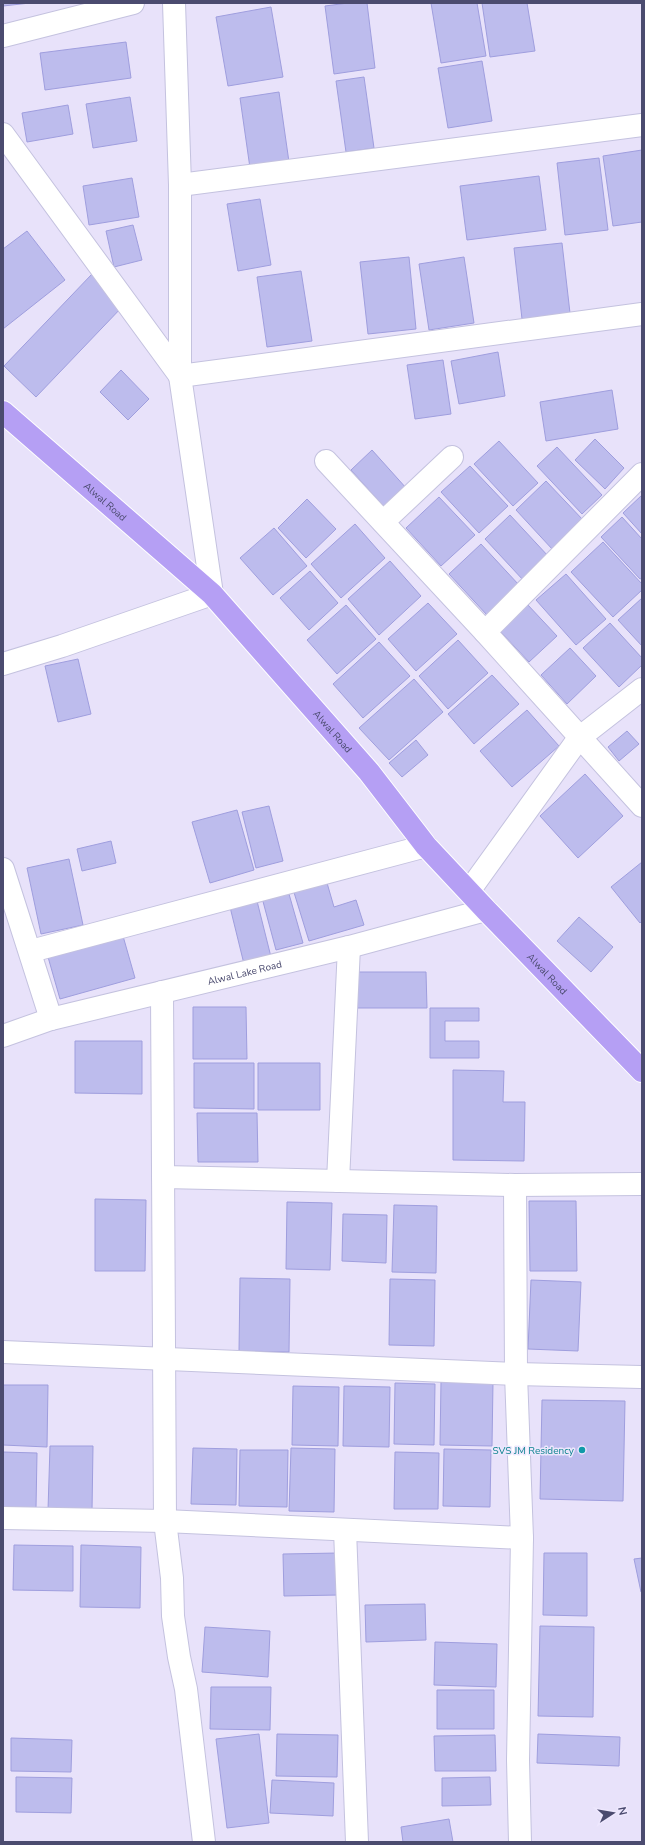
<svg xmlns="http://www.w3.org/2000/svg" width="645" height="1845" font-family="'Nunito Sans',sans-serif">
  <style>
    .building { fill: #bdbced; stroke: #9f9ede }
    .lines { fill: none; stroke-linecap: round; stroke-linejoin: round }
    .minor-casing { stroke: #c4c2df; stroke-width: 24 }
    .major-casing { stroke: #fff; stroke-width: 24 }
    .minor { stroke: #fff; stroke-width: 22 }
    .major { stroke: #b59ff4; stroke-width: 22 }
    .culture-dot { fill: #0f9aa8; stroke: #ede7fd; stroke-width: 1.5 }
    .labels { text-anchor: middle; stroke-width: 3; stroke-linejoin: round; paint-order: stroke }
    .street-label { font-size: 10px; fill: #4b4b6f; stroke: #ede7fd }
    .culture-label { font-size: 10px; fill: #0d838f; stroke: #ede7fd; text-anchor: end }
  </style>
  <rect width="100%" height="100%" fill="#e8e2fa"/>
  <path class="building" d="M3 3H30L3 6Z
    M348 3H367L375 68 334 74 325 6Z
    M431 3H477L486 56 441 63Z
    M482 3H527L535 51 490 57Z
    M271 7 283 77 228 86 216 17Z
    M126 42 131 78 45 90 40 53Z
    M482 61 492 121 448 128 438 68Z
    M364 77 374 148 346 152 336 81Z
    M279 92 289 162 250 168 240 98Z
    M130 97 137 141 93 148 86 104Z
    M68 105 73 134 27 142 22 113Z
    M642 150V222L613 226 603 156Z
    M599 158 608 230 565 235 557 163Z
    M539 176 546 230 467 240 460 186Z
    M132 178 139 217 89 225 83 186Z
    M260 199 271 265 238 271 227 204Z
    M133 225 142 260 114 267 106 231Z
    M27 231 65 280 3 329V249Z
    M562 243 570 313 522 319 514 248Z
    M409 257 416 329 368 334 360 262Z
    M464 257 474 323 429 330 419 264Z
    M301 271 312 341 267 347 257 277Z
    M92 274 124 305 36 397 4 366Z
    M498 352 505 396 459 404 451 361Z
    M443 360 451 414 415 419 407 365Z
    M121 370 149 399 128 420 100 392Z
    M612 390 618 429 546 441 540 402Z
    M595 439 624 468 605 489 575 460Z
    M499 441 538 483 513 506 474 464Z
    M557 447 602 495 582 514 537 466Z
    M372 450 407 489 386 509 351 470Z
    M470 466 508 506 479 533 441 492Z
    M546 481 584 521 553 550 516 510Z
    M642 495V534L623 513Z
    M439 497 475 535 441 566 406 528Z
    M307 499 336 529 306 558 278 528Z
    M510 515 549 557 524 581 485 539Z
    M622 517 642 539V578L640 579 601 537Z
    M355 524 385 558 341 598 311 564Z
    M274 528 307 566 273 595 240 558Z
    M603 542 642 584V590L613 617 571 572Z
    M481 544 519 585 487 615 449 574Z
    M390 561 421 596 379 635 348 599Z
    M310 571 338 603 309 630 280 598Z
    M566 574 606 619 576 645 536 600Z
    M642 598V646L618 620Z
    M428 603 457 634 416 671 388 639Z
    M527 604 557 636 529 662 499 630Z
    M346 605 376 639 337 674 307 640Z
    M610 623 642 658V665L619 687 583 648Z
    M458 640 488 673 448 709 419 676Z
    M379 642 410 676 363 718 333 684Z
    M570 648 596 676 567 704 541 675Z
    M78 659 91 714 58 722 45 666Z
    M492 675 519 704 474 744 448 714Z
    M414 679 443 712 389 760 359 728Z
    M527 710 559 746 512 787 480 751Z
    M627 731 639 744 619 761 608 747Z
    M416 740 428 755 402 777 389 763Z
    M585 774 623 816 578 858 540 816Z
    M269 806 283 861 256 868 242 812Z
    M237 810 254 870 210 883 192 822Z
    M111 841 116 863 82 871 77 849Z
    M69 859 83 925 41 934 27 868Z
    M642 862V921L640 923 611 887Z
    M325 876 334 907 356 900 364 925 309 941 292 886Z
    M287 887 303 943 276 950 261 894Z
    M257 901 271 957 244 964 230 907Z
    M579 917 613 947 591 972 557 941Z
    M123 936 135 978 60 999 48 957Z
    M357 972H426L427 1008H357Z
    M193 1007H246L247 1059H193Z
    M430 1008H479V1021H445V1041H479V1058H430Z
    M75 1041H142V1094L75 1093Z
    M194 1063H254V1109L194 1108Z
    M258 1063H320V1110H258Z
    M453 1070 504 1071 503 1102H525L524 1161 453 1160Z
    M197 1113H257L258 1162H198Z
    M95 1199 146 1200 145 1271H95Z
    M529 1201H576L577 1271H530Z
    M287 1202 332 1203 330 1270 286 1269Z
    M394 1205 437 1206 436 1273 392 1272Z
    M343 1214 387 1215 386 1263 342 1261Z
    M240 1278 290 1279 289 1352 239 1351Z
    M390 1279 435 1280 434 1346 389 1345Z
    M531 1280 581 1282 578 1351 528 1349Z
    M441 1381 493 1382 492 1446 440 1445Z
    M395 1383 435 1384 434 1445 394 1444Z
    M3 1385H48L47 1447 3 1445Z
    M293 1386 339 1387 338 1446 292 1445Z
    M344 1386 390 1387 389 1447 343 1446Z
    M542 1400 625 1401 623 1501 540 1499Z
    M50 1446H93L92 1511 48 1510Z
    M193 1448 237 1449 236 1505 191 1504Z
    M291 1448 335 1449 334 1512 289 1511Z
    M444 1449 491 1450 490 1507 443 1506Z
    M240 1450H288L287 1507 239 1506Z
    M3 1452 37 1453 36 1508H3Z
    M395 1452 439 1453 438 1509H394Z
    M14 1545 73 1546V1591L13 1590Z
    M81 1545 141 1547 140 1608 80 1607Z
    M338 1553 339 1595 284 1596 283 1554Z
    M544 1553H587V1616L543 1615Z
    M642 1558V1592H641L634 1559Z
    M425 1604 426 1640 366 1642 365 1605Z
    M540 1626 594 1627 593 1717 538 1716Z
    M205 1627 270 1631 268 1677 202 1672Z
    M435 1642 497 1644 496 1687 434 1685Z
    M211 1687H271L270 1730 210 1729Z
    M437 1690H494V1729H437Z
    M259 1734 269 1823 227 1828 216 1739Z
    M277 1734 338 1735 337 1777 276 1776Z
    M538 1734 620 1737 619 1766 537 1763Z
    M495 1735 496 1771H435L434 1736Z
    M11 1738 72 1740 71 1772 11 1771Z
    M16 1777 72 1778 71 1813 16 1812Z
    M490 1777 491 1805 442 1806V1778Z
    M272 1780 334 1783 333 1816 270 1813Z
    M449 1819 453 1842H403L401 1827Z"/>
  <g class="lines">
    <g class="minor-casing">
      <g id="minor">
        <path d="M3 36 133 3"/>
        <path d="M3 134 180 376"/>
        <path d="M180 185 642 125"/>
        <path d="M180 376 642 314"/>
        <path d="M326 461 485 632 642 806"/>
        <path d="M383 522 452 457"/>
        <path d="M485 632 642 474"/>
        <path d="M3 664 62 646 212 594 180 376V185L174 3"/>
        <path d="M3 869 51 1019"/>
        <path d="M469 891 579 738 642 689"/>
        <path d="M31 951 426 846"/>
        <path d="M162 992 165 1521 172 1578 173 1616 179 1657 186 1689 204 1842"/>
        <path id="s1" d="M3 1036 51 1019 349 947 486 910"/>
        <path d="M163 1177 515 1185 642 1184"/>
        <path d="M338 1181 349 947"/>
        <path d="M515 1185 516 1374 522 1538 518 1760 520 1842"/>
        <path d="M3 1352 516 1374 641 1377"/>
        <path d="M3 1518 165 1521 522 1538"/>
        <path d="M345 1530 357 1842"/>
      </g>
    </g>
    <g class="major-casing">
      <g id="major">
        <path id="s2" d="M3 412 212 594 369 772 426 846 486 910 642 1071"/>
      </g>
    </g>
    <use href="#minor" class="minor"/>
    <use href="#major" class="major"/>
  </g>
  <circle class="culture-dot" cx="582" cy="1450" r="4"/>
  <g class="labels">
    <g class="street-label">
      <text dy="4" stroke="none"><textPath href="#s2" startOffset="136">Alwal Road</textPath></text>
      <text dy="4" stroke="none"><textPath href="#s2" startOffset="460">Alwal Road</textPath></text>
      <text dy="4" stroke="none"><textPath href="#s1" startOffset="250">Alwal Lake Road</textPath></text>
      <text dy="4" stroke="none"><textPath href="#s2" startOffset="784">Alwal Road</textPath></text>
    </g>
    <g class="culture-label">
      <text x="574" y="1454">SVS JM Residency</text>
    </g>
  </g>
  <rect width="645" height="1845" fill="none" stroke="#4b4b6f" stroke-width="8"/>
  <g transform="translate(613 1813) rotate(78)" stroke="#ede7fd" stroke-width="3" paint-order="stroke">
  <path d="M0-3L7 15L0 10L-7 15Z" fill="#4b4b6f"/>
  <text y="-6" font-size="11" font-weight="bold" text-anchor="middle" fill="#4b4b6f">N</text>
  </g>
</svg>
